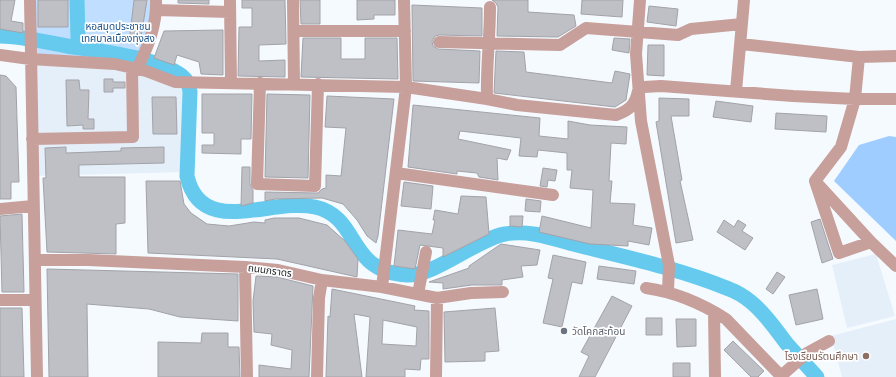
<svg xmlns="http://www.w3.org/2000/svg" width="896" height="377" font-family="'Open Sans','Noto Sans Thai',sans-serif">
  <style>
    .built { fill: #e5effa }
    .green { fill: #c0deff }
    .forest { fill: #a0cdff }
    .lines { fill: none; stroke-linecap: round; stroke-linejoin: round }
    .river { stroke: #66caee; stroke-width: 15 }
    .building { fill: #bfc0c6; stroke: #a2a3a9; fill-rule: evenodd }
    .minor { stroke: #c79f9b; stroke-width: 12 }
    .worship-dot { fill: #6b7280; stroke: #fff; stroke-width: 1.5 }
    .education-dot { fill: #8d6e63; stroke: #fff; stroke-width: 1.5 }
    .labels { text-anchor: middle; stroke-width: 3.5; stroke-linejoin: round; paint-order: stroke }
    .park-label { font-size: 10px; fill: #18528a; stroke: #fff }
    .street-label { font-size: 10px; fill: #1f2123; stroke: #fff }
    .worship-label { font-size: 10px; fill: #5b616d; stroke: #fff; text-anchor: start }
    .education-label { font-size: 10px; fill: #785e54; stroke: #fff; text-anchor: end }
  </style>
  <rect width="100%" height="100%" fill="#f5faff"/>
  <path class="built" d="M30 59 87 62 175 82 184 90 191 102 187 172 32 176Z
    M876 254 895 316 847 328 832 265Z
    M896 319V377H842L831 336Z"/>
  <path class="green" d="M30 0H156L137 69 30 59Z"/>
  <path class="forest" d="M889 136 896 137V241L834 181 859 145Z"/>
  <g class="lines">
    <path class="river" d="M77 0 78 38 82 48
      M0 36C22 36 45 42 67 46 98 51 157 57 182 76 188 81 189 85 190 92L187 176C201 239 272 197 315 207 361 217 346 272 407 275 435 276 477 239 505 234 530 229 557 240 581 246 630 258 683 270 729 289 737 292 745 297 751 302 766 314 776 330 787 344 797 355 807 366 817 377"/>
  </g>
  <path class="building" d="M0 0H15L11 21 23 23V33L0 29Z
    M38 0H68V27H38Z
    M134 0H147L140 43 129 42Z
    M178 0H209V4L178 3Z
    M242 0H285L286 44 259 45V61L285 60V77L238 76 239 27H252V8H242Z
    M300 0H320V24H301Z
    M357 0H395V15H374V19L357 20Z
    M492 0H528V12L574 15 576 26 558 37 497 36 498 7 496 3Z
    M582 0H623L622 17 581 14Z
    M412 5 482 8V36L439 35 435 36 432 41 433 46 438 49 480 51 479 83 413 81Z
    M649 6 678 9 676 26 647 22Z
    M223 30V75L201 74 199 62 177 55 174 65 154 58 164 31Z
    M303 38H341V59H365V38H397L398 79 301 77Z
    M614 38 630 39 629 53 612 50Z
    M648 45H664V76L647 75Z
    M496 51 524 52 526 72 612 83 615 71 630 74 626 100 615 107 494 93Z
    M0 75 6 76 16 87 19 182H11V199H0Z
    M104 79H113V82H125V88H113V92H104Z
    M66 80H79L80 90H89L88 119H94V129H83V125L67 126Z
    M202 94H252L251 139H241V154L202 153V145H214V133H202Z
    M267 94 310 95 308 178 265 177Z
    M327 96 394 99 378 236 376 243 367 236 357 220 343 204 322 198 275 199 265 201V192L318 193 322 189 326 188V175L341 176 346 128 325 127Z
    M152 97H176L177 134H153Z
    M659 98 689 99V116H671L682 180 680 181 693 240 676 243 656 122 659 121Z
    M716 101 753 106 751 122 713 117Z
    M413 105 540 118 539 136 568 139V121L590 125 627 127 626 144 611 143 609 181H612L610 203 635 204 633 225 652 228 649 245 628 241V246L590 244 539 232 542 216 591 228 593 190 570 188 572 170H567V153L538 150 537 157 519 156 521 138 460 131 458 139 511 150 507 160 497 158 498 180 479 177 477 173 457 171V174L408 167Z
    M776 113 827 116 826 132 775 129Z
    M66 147V153L121 151V148L164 147V163L79 165V177H125V223L116 224V254L47 252 43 178H46L45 148Z
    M242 167H250V184L253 190V203L241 206Z
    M543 168 557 170 555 181 548 180 547 187 540 186Z
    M146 181H180L184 204 191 213 207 224 229 226 254 222 265 223V220L274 218H299L327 225 345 241 358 259 357 277 277 259 148 253Z
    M404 182 433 186 431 209 401 206Z
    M461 196 486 197 489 234 443 257V248L420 245 415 269 394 266 398 230 432 234 435 220H433L435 210 458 214Z
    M526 199 541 201 540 212 525 211Z
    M22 214 24 292H2L0 216Z
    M510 216H523L522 227 510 226Z
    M820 219 833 259 822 263 811 222Z
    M724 220 734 227 738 220 746 225 742 231 753 238 745 250 717 232Z
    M501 244 540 250 537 265 521 266 523 277 502 280V285H472L443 289V283L429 282 469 268V266Z
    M553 255 586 262 582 284 572 282 562 327 543 323 553 279 548 278Z
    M599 266 636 271 634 284 597 279Z
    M47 269 238 274V321L180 317 149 309 87 304 88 377H49Z
    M777 272 785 277 773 294 766 289Z
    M256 276 277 277 313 286 309 377H259V365L291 369 292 350 271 345 272 334 254 332 253 301Z
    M332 289 415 306 414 310 429 311V359H421L420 370 405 369V377H366L370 317 354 314 362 377H326L328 316 330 317ZM383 320 417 327 416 346 382 344Z
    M817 289 823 319 796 325 789 295Z
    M612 296 632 306 595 377H579L589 356 581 352Z
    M0 308H22L24 377H0Z
    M495 308 499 351 485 352V361L445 362 444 312Z
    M646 318H662V335H646Z
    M676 319H696V346L677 347Z
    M202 333H228V347H239L240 377H158V342L201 343Z
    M733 341 764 371 758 377H751L724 350Z
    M673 363H690V377H673Z"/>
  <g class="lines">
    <path class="minor" d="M30 0 37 377
      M230 0 231 83
      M293 0 294 84
      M640 0 636 54 641 121 669 265 668 291
      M156 10 230 12
      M294 31H405
      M439 42 560 45 586 28 678 35 691 29 742 24
      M741 44 859 57 896 56
      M0 55 30 59 115 64 146 71 175 82 406 87 487 99 517 105 616 115C630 110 635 105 638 91L644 87 661 86 793 96 855 99H896
      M137 69C148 47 157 25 156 0
      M260 83 257 184 315 186 318 84
      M736 91 744 0
      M487 99C486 68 490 38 490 7
      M32 139 133 137 132 68
      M396 173 553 195
      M815 181 841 147 855 99 859 57
      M0 209 33 206
      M871 242 839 253 815 181 871 242 896 266
      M35 260H88L245 267 278 270 322 280 382 287 437 298 471 293 503 292
      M245 267 247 377
      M382 287 406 87 404 0
      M646 288C675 292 701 303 726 319L782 377
      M418 294 426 252
      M0 300H35
      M714 312 715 377
      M781 376 807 353 829 341
      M317 377 319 298 322 280
      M436 377 437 298"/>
  </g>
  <circle class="worship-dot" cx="564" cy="331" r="4"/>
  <circle class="education-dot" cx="866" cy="356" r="4"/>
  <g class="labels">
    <g class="park-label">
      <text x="118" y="30">หอสมุดประชาชน<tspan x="118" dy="12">เทศบาลเมืองทุ่งสง</tspan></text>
    </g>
    <g class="street-label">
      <text transform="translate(270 270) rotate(8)" y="4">ถนนภราดร</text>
    </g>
    <g class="worship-label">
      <text x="572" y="335">วัดโคกสะท้อน</text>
    </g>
    <g class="education-label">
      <text x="858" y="360">โรงเรียนรัตนศึกษา</text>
    </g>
  </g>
</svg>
